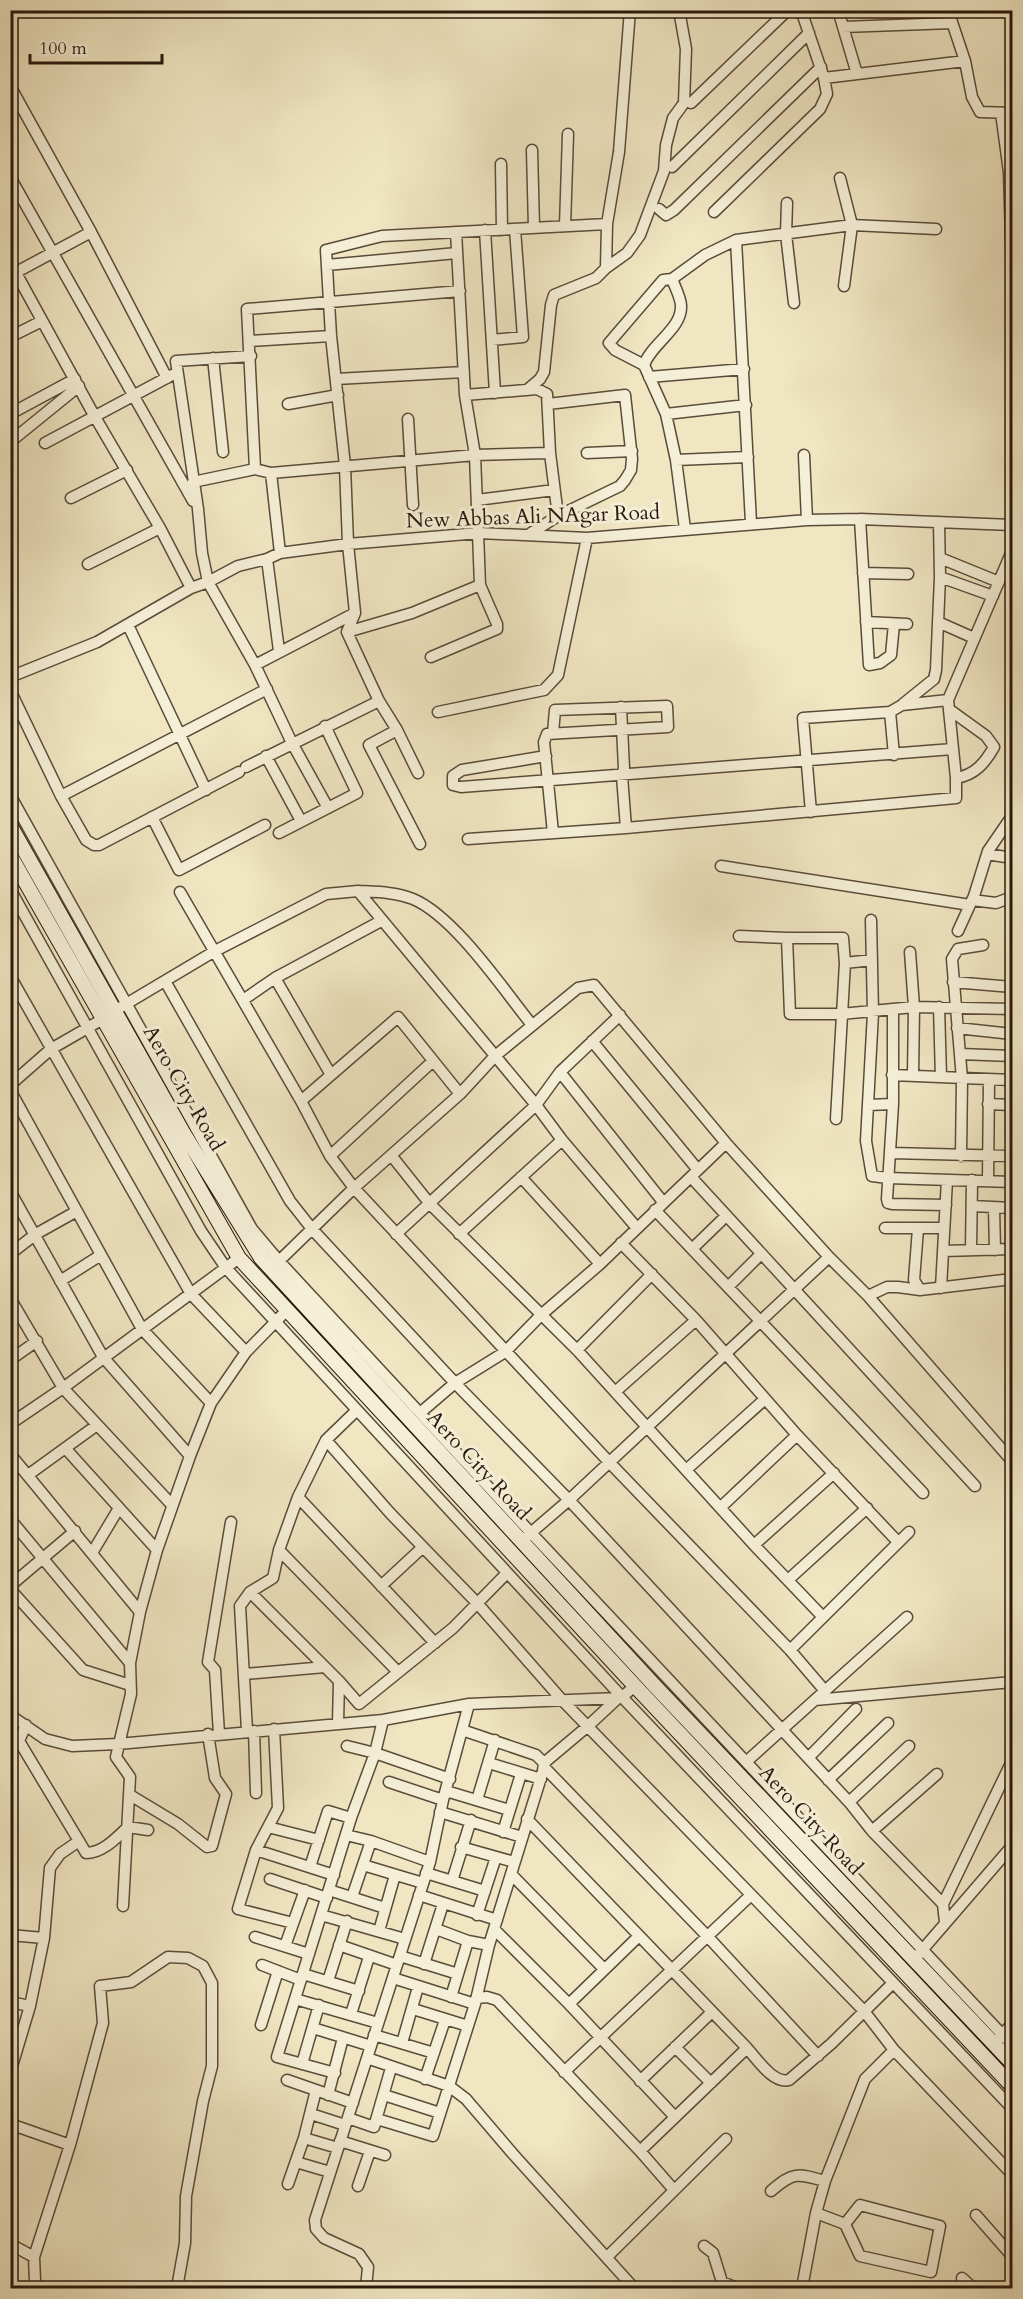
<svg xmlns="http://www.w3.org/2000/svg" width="1023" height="2299" font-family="Cardo,serif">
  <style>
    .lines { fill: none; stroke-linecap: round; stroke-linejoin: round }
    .street-casing { stroke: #5a4c3a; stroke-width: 13 }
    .secondary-casing { stroke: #28180d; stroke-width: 16 }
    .street { stroke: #f5efd7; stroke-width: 10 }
    .secondary { stroke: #f5efd7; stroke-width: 14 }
    .labels { text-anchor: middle; stroke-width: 6; stroke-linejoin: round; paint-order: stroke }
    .street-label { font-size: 21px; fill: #28180d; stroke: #f5efd7 }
  </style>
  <rect width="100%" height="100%" fill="#f0e6c2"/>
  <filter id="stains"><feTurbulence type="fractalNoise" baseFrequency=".00333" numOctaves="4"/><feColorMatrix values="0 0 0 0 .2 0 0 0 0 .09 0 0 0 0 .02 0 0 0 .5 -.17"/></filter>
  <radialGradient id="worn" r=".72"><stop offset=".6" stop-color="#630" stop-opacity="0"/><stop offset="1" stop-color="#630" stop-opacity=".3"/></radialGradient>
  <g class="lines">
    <g class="street-casing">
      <path id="street" d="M838 10 857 74
        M948 10 965 61 972 97 980 112 1012 113
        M843 27 952 23
        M824 78 965 61
        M10 86 91 232 167 378
        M691 103 788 10
        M1001 113 1009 172 1012 271
        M532 150 534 228
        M501 164 502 230
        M672 167 809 33
        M10 177 193 501
        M840 178 852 225 844 286
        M787 203 786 234 794 303
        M659 209 666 215 674 210 821 67
        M714 212 820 109 827 94 824 78 801 10
        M565 226 568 134
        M485 230 495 393
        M736 240 751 523
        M10 262 95 417 160 528 191 588
        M327 265 457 253
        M606 268 627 253 640 235 664 171 666 145 673 118 684 103 686 49 679 10
        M11 275 91 232
        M10 337 42 321
        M492 340 523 337 515 229
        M250 341 331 336
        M251 356 176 361 198 509 202 553 208 582 255 665 292 743 328 808
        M213 358 223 452
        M644 365C651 344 682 329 681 306 681 298 675 287 672 279
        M649 377 744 369
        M336 379 464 372
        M527 390 540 379 544 372 551 305 554 295 596 278 606 268 607 224 619 152 630 10
        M465 395 537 389 547 394 550 453 558 516
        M288 404 338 395
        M10 414 75 379
        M666 414 746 405
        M408 419 413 505
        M10 442 79 386
        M45 443 172 375
        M587 453 632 451
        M804 455 807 520
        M676 460 748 457
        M255 469 247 309 460 291
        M271 473 280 553
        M193 482 255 469 271 473 475 455 550 453
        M71 498 127 470
        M477 500 554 490
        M860 519 869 665 880 663 891 655 894 624
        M685 529 676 460 666 414 644 365 615 350 609 343 663 280 672 279 705 255 736 240 852 225 936 229
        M531 533 558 516 620 486 625 480 631 470 632 459 625 395 548 404
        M940 558 999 582
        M267 559 279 651
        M88 564 160 528
        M863 573 908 574
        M940 577 993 596
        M866 622 907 624
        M938 622 974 638
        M128 625 206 790
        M347 632 412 613 480 585 475 455 465 395 456 232
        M431 657 497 629V624L480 585
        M255 665 355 613
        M10 677 97 642 191 588 208 582 238 566 267 559 280 553 348 544 479 533 587 538 807 520 860 519 1012 525
        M10 690 61 796 86 840 94 845H99L239 772
        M903 704 934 679 936 670 940 577 939 522
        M621 707 624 768 622 776 626 828
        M950 710 986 736 994 747C985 763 975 775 956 778
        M438 712 544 690 558 675 587 538
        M890 712 894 755
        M397 730 369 745 420 844
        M266 756 301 821
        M546 756 462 770 453 776V785L461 787 953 749
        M246 767 379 701
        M418 773 397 730 379 701 347 632 355 613 348 544 345 466 331 336 326 250 382 236 607 224
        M10 795 252 1229 279 1261 532 1534 1012 2045
        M61 796 267 689
        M811 812 803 718 890 712 902 705 948 700 1012 551
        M152 817 179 870 265 825
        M279 833 357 793 325 726
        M553 833 544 742 547 734 668 727 667 706 555 710 553 733
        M468 839 626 828 956 798V778L948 700
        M987 854 1012 858
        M721 866 970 905
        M10 889 201 1231 226 1268 622 1697 1012 2108
        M358 891C376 892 396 892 413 899 454 916 503 989 532 1025
        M180 892 301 1101 330 1156 354 1188 609 1462 790 1650 825 1691
        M972 900 996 903 1012 897
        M871 920 873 1013 866 1141 872 1176 888 1178 1012 1182
        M958 931 974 896 988 851 1012 816
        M739 936 787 938H843L845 963 836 1119
        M787 938 790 1014H841L914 1007 1012 1009
        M910 952 914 1007 913 1076
        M845 963 872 960
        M10 976 191 1294 246 1352
        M275 978 331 1075
        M165 981 290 1201 312 1229 455 1383 569 1500 849 1802 872 1831 937 1774
        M953 982 1012 987
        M243 1000 275 978 381 921
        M121 1007 215 951 326 894 358 891 536 1105 562 1140 636 1227
        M939 1007 941 1077
        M893 1010V1104L887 1199 888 1203 892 1204 946 1205
        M957 1028 1012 1034
        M592 1041 698 1170
        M960 1054 1012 1056
        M560 1072 663 1202
        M892 1075 1012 1080
        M10 1085 51 1049 103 1019
        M10 1090 142 1329 211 1403
        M301 1101 398 1017 460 1094
        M988 1104 1012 1105
        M868 1105 893 1104
        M891 1153 1012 1156
        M391 1155 430 1204 577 1350 754 1545 822 1616
        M330 1156 433 1061
        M961 1156 962 1079 952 959 958 949 983 945
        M521 1177 600 1264
        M691 1177 975 1486
        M988 1181 989 1080
        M10 1191 103 1357 190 1456
        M972 1206 1012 1208
        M994 1208 995 1250
        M655 1210 923 1493
        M885 1228H944
        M918 1229 914 1280 920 1290
        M396 1234 536 1105 560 1072 620 1015
        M459 1234 562 1140
        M621 1243 696 1320 797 1435 898 1542
        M692 1249 726 1216
        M971 1250 972 1180
        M943 1251 1012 1249
        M10 1254 36 1234 77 1211
        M279 1261 354 1188 460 1094 495 1056 578 988 594 985 726 1143 829 1257 868 1296 1012 1461
        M60 1281 101 1255
        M728 1287 761 1254
        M941 1288 947 1180
        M868 1296 887 1287H898L920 1290 1012 1279
        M10 1298 63 1388 172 1505
        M577 1350 652 1274
        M10 1360 37 1341
        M615 1392 696 1320
        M420 1413 455 1383 505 1352 541 1315 600 1264 726 1143
        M10 1424 63 1388 239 1258
        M326 1440 390 1513 477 1603 562 1700 864 2011 894 2050 1012 2174
        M66 1449 157 1550
        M10 1454 140 1612
        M686 1470 765 1399
        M28 1475 97 1425
        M298 1497 435 1643
        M721 1507 797 1435
        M10 1519 130 1663
        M526 1537 569 1500 829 1257
        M754 1545 834 1473
        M279 1550 398 1672
        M92 1553 119 1508
        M788 1580 867 1508
        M10 1586 75 1531
        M381 1586 423 1547
        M10 1589 83 1670 130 1685
        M250 1592 339 1681 359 1704 453 1628 507 1573
        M790 1650 909 1532
        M245 1674 325 1667
        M815 1700 1012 1682
        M10 1715 45 1739 72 1746 118 1744 383 1720 469 1704 618 1698
        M338 1723 339 1681
        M26 1725 19 1741 79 1841
        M274 1729 278 1808 256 1850 238 1909 293 1923
        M247 1731 240 1606 250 1592 273 1578 279 1550 298 1497 326 1440 356 1411
        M254 1731 256 1793
        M219 1734 215 1670 208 1662 231 1522
        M347 1746 375 1753 450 1779
        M808 1758 856 1709
        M746 1762 907 1617
        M489 1763 541 1779
        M544 1763 588 1726 618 1698 622 1697 635 1686
        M544 1767 709 1938 818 2056
        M828 1780 888 1723
        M389 1782 443 1800
        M446 1791 509 1810
        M130 1795 178 1824 207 1847 212 1846 226 1794 215 1778 208 1734
        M477 1800 495 1740
        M849 1802 909 1746
        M440 1812 522 1837
        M527 1819 747 2048
        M268 1827 319 1840
        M872 1831 943 1904
        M503 1832 521 1774
        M346 1835 371 1841 430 1862
        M461 1847 514 1862
        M256 1850 334 1875
        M363 1865 423 1883
        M310 1867 328 1811 351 1818
        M426 1873 485 1891
        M511 1874 604 1969
        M270 1879 327 1898
        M452 1881 471 1820
        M329 1890 385 1908
        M419 1895 497 1920
        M352 1897 371 1841
        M123 1906 130 1777 116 1757 131 1694 130 1663 140 1612 157 1550 190 1456 211 1403 246 1352 287 1310
        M321 1915 405 1939
        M477 1915 496 1857
        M945 1922 943 1904 1012 1761
        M436 1929 468 1941 489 1945
        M494 1929 569 2004 675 2117
        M379 1931 395 1875
        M10 1935 44 1938
        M255 1937 309 1954
        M339 1945 397 1965
        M285 1946 305 1890
        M918 1955 1012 1846
        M400 1956 458 1974
        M424 1964 443 1904
        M262 1965 301 1980
        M303 1974 359 1991
        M393 1978 475 2004
        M328 1981 347 1921
        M451 1997 468 1941
        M477 1998 487 1997 497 2000 640 2151 747 2048C757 2059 773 2084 789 2080L831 2044 893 1983
        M295 1999 378 2023
        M10 2002 30 2006
        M569 2004 639 1936
        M413 2009 468 2026
        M351 2014 369 1957
        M261 2025 278 1971
        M313 2028 371 2046
        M374 2035 434 2053
        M998 2039 1012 2024
        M402 2043 418 1987
        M675 2047 711 2083
        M367 2058 449 2086 466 2099 513 2154 634 2288
        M302 2064 319 2005
        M564 2072 751 1895
        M10 2073 30 2006 44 1938 50 1868 60 1854 79 1841 86 1853C103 1853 116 1838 128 1827L148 1830
        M335 2073 277 2057 351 1818 375 1753 383 1720
        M425 2079 445 2020
        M287 2080 353 2103
        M640 2081 712 2012
        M328 2095 343 2038
        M384 2095 440 2113
        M311 2114 345 2125
        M348 2118 374 2127 391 2068
        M377 2119 433 2136 475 2004 489 1945 543 1771 544 1763 536 1755 462 1730
        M10 2124 70 2145
        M304 2138 338 2148
        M340 2141 385 2155
        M640 2151 674 2190
        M296 2162 330 2172
        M288 2184 304 2138 316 2090
        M358 2186 370 2151
        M771 2191C793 2172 797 2173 825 2181
        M816 2213 845 2224 860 2256 931 2272 940 2226 860 2205 845 2224
        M976 2215 1012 2256
        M10 2244 34 2257
        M704 2246 713 2253 722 2282 737 2288
        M607 2257 726 2139
        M962 2278 973 2288
        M34 2288 35 2281 34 2257 70 2145 103 2023 100 1986 131 1982 168 1957 188 1958 203 1966 212 1983V2066L203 2101 186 2196 185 2243 177 2288
        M366 2288 368 2267 359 2254 324 2238 316 2229 315 2220 430 1862 443 1800 469 1704
        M802 2288 816 2213 825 2181 865 2079 894 2050"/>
    </g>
    <g class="secondary-casing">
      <path id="secondary" d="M10 825 184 1134 261 1258 654 1685 1012 2063
        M10 855 239 1258 635 1686 1012 2086"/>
    </g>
    <use href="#street" class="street"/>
    <use href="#secondary" class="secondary"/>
  </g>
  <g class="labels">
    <g class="street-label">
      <text transform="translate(533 516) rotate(-2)" y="7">New Abbas Ali NAgar Road</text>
      <text transform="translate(184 1088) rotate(60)" y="7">Aero City Road</text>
      <text transform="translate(479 1465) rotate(47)" y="7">Aero City Road</text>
      <text transform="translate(811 1820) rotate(47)" y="7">Aero City Road</text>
    </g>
  </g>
  <rect width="1023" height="2299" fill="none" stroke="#f0e6c2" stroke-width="36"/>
  <rect x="12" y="12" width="999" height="2275" fill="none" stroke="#28180d" stroke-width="3"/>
  <rect x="18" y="18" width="987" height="2263" fill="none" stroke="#28180d" stroke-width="1.5"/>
  <path d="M30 54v9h132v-9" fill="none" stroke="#28180d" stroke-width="3"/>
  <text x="39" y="54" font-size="18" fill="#28180d" stroke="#f5efd7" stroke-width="4.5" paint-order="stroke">100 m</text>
  <rect width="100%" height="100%" filter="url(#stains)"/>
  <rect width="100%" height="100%" fill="url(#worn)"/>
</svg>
